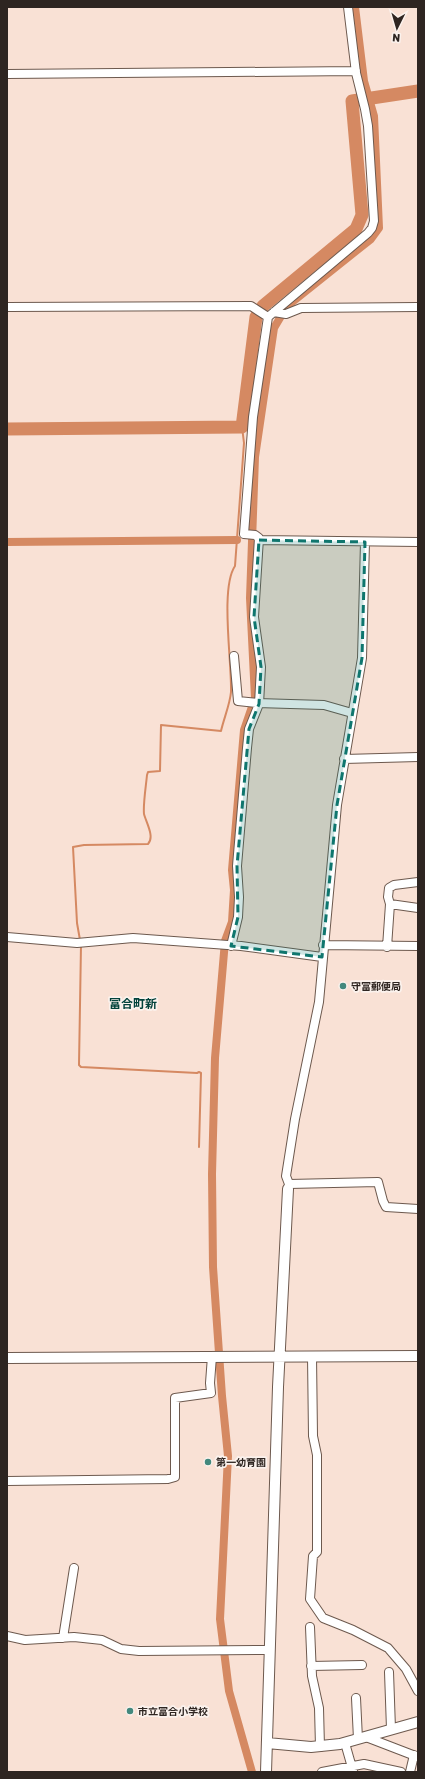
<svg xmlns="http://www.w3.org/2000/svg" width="425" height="1779" font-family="Rubik,'Noto Sans JP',sans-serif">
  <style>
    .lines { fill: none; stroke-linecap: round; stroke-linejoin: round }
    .stream { stroke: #d58962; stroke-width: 2 }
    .canal { stroke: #d58962; stroke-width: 8 }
    .river { stroke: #d58962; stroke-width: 13 }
    .minor-casing { stroke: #6d594e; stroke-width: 10 }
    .tertiary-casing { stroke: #6d594e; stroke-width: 12 }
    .minor { stroke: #fff; stroke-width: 8 }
    .tertiary { stroke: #fff; stroke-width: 10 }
    .marked { fill: #0f766e; fill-opacity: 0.2; stroke: #0f766e; stroke-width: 3; stroke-dasharray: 8 5; stroke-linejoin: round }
    .poi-dot { fill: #43887d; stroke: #fbf2ed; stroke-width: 1.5 }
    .labels { text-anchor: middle; stroke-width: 3.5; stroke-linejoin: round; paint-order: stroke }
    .poi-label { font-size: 10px; font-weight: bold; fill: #2e2521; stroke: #fbf2ed; text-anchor: start }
    .quarter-label { font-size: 12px; font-weight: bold; fill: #02423b; stroke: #fbf2ed }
  </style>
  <rect width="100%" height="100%" fill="#f9e1d5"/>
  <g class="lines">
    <path class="stream" d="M80 940 77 923 73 847 84 845 148 844C155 837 146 822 144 814 143 804 146 786 147 775L148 772 160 771 161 725 221 731C224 718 230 704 231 692 232 662 220 588 235 566L244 443 242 427
      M81 945 79 1065 81 1067 197 1073 199 1072 201 1073 199 1147"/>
    <path class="canal" d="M7 542 237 540
      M252 1772 229 1691 220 1619 228 1456 222 1396 213 1267 212 1174 215 1058 225 941 232 922 234 890 232 870 244 730 255 698 250 598 255 457 274 328 287 306 371 239 379 228 374 116 364 81 355 7"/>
    <path class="river" d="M7 429 242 427 256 317 263 306 356 229 362 215 352 101 418 91"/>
    <g class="minor-casing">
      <path id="minor" d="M7 74 356 71
        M7 307 251 306 268 317
        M274 312 286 314 301 308 418 307
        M259 540 418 542
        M234 656 238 701 257 703 324 705 352 713
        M344 759 418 757
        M390 904 418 908
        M7 937 77 943 133 938 241 946 322 957
        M323 945 418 946
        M231 946 238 917 239 897 237 866 247 748 249 729 259 704 261 667 254 617 259 538 255 535 244 534 253 417 268 317 368 233 372 228 374 221 368 126 365 109 356 73 348 7
        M387 947 390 904 388 897 389 888 394 885 418 882
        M289 1184 378 1182 383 1201 386 1207 418 1209
        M288 1189 289 1184 286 1176 295 1119 319 1002 337 805 362 658 365 542
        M312 1356 313 1436 317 1455V1552L313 1556 310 1599 323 1618 353 1630 388 1648 406 1669 418 1691
        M7 1481 168 1479 175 1477V1398L211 1393 210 1383 212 1356
        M310 1627 312 1676 319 1708 320 1747
        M7 1636 25 1640 74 1637 102 1640 121 1649 139 1651 269 1650
        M63 1638 74 1568
        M311 1666 362 1665
        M389 1672 391 1729
        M356 1698 358 1739
        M366 1737 418 1757
        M345 1743 353 1771
        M322 1772 364 1764 401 1772
        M410 1772 414 1755"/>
    </g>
    <g class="tertiary-casing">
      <path id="tertiary" d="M7 1358 418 1356
        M267 1743 311 1747 340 1744 418 1722
        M266 1772 278 1387 288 1189"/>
    </g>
    <use href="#minor" class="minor"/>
    <use href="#tertiary" class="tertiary"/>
  </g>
  <path class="marked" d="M259 540 365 542 362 658 337 805 322 957 231 946 238 917 237 866 249 729 259 704 261 667 254 617Z"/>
  <g class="poi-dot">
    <circle cx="343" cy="986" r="4"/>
    <circle cx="208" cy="1462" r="4"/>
    <circle cx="130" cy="1711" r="4"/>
  </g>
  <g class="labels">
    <g class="poi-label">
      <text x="351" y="990">守富郵便局</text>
      <text x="216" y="1466">第一幼育園</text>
      <text x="138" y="1715">市立富合小学校</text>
    </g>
    <g class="quarter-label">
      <text x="133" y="1008">富合町新</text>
    </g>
  </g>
  <rect width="425" height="1779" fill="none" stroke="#2e2521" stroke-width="16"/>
  <g transform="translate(397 28) rotate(185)" stroke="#fbf2ed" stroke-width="3" paint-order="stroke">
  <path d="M0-3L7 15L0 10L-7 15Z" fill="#2e2521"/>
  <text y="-6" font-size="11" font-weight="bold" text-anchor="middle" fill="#2e2521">N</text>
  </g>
</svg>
